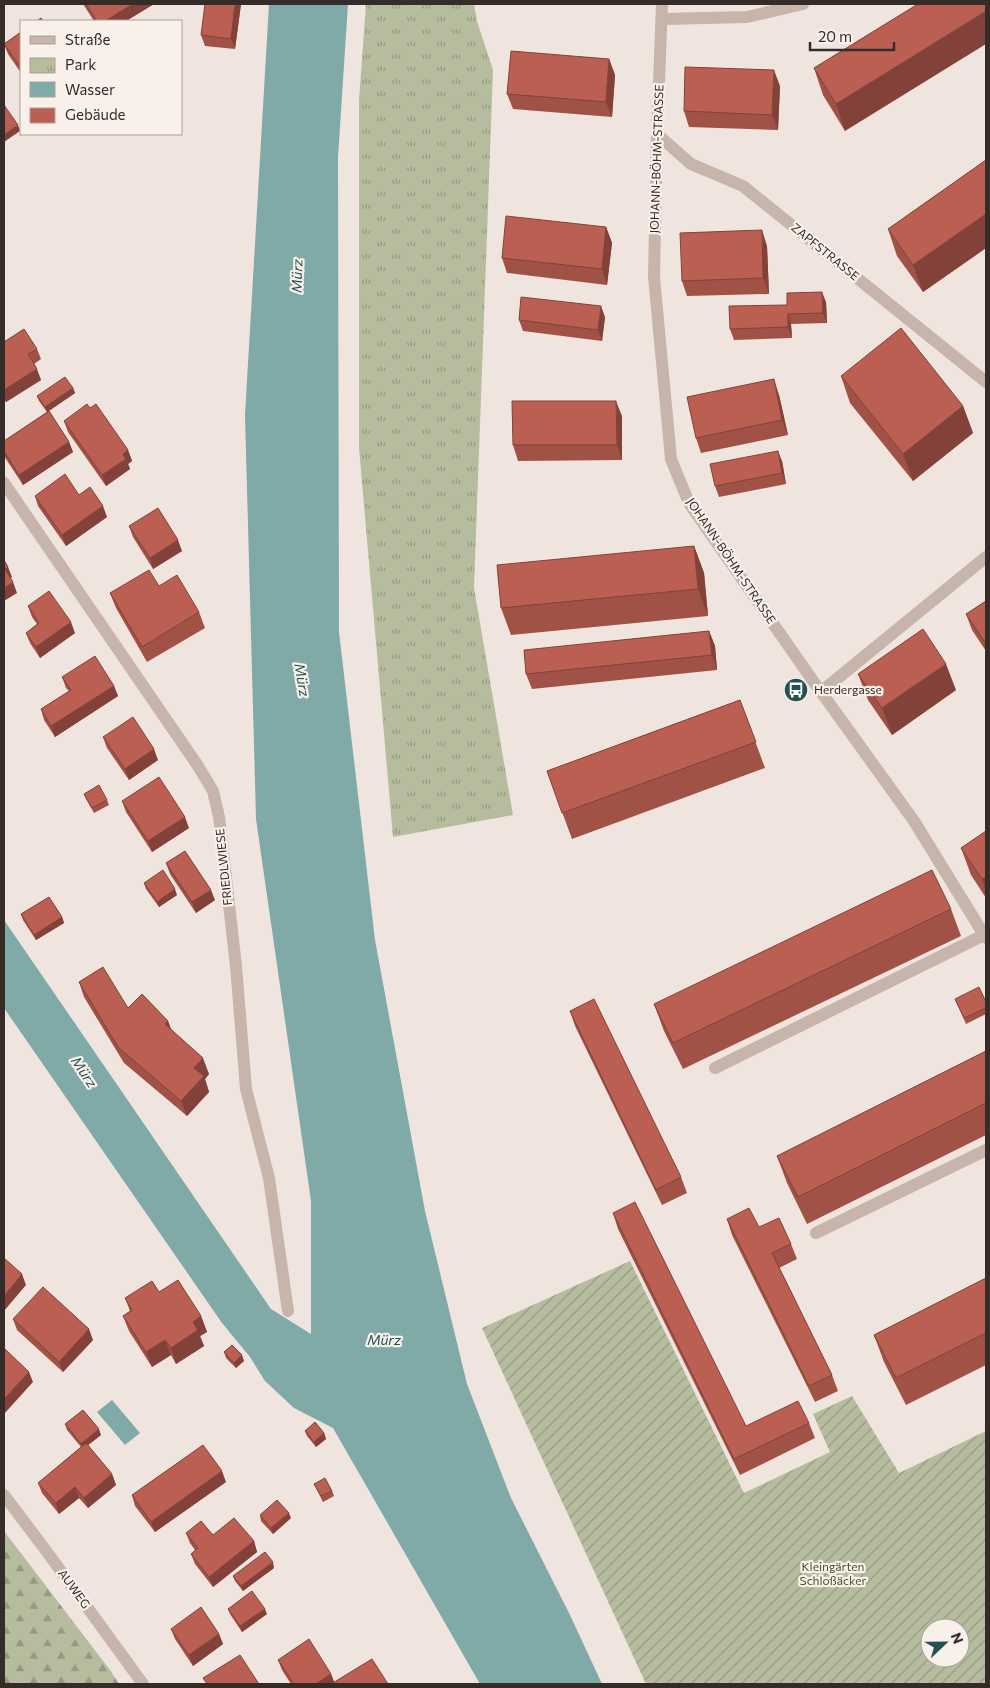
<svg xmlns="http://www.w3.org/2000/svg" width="990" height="1688" font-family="Commissioner,sans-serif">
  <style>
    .forest { fill: url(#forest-firs) }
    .park { fill: url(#park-tufts) }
    .garden { fill: url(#garden-furrows); fill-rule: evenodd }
    .water { fill: #7faaa7 }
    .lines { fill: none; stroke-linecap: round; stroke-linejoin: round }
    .lane { stroke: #c7b4ab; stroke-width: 12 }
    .street { stroke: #c7b4ab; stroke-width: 12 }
    .wall { fill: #a05247 }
    .shaded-wall { fill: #824239 }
    .building { fill: #ba5f52; stroke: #824239 }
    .labels { text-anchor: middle; stroke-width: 4.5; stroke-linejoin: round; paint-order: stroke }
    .street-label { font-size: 12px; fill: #352c29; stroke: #f8f0e9 }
    .poi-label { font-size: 12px; fill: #352c29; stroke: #f8f0e9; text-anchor: start }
    .park-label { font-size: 12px; fill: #48512f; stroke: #f8f0e9 }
    .water-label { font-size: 14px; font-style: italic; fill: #235250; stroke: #f8f0e9 }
  </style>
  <defs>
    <pattern id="forest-firs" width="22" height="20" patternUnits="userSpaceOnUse" patternTransform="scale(1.25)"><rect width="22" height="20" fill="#b6bd9f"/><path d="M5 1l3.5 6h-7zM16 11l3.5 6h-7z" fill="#959a82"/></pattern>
    <pattern id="park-tufts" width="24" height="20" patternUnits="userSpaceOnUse" patternTransform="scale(1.25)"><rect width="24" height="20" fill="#b6bd9f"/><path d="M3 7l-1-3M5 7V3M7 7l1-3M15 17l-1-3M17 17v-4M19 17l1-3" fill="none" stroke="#959a82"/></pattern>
    <pattern id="garden-furrows" width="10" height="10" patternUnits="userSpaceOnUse" patternTransform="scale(1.25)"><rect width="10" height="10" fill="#b6bd9f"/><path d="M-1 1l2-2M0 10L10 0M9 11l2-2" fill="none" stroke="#959a82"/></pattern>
  </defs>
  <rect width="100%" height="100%" fill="#f0e5de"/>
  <path class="forest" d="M4 1531 110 1670 119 1684H4Z"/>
  <path class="park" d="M366 4H474L477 21 493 70 474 588 513 815 393 837 359 448V100Z"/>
  <path class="garden" d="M630 1261 744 1493 830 1452 813 1414 852 1396 899 1473 986 1431V1684H646L482 1328ZM930 1628H960V1658H930Z"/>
  <path class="water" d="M269 4H348L338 157 339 632 375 940 425 1211 467 1384 511 1498 570 1615 602 1684H480L333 1428 294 1408 265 1381 250 1357 222 1323 4 1008V920L271 1309 311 1334V1201L256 819 245 415Z
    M112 1400 140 1433 125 1445 97 1412Z"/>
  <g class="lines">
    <path class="lane" d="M663 19 747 17 803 4
      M822 691 986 557
      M715 1068 986 934
      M816 1233 986 1150"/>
    <path class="street" d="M662 4 657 134 654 277 671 459 689 503 811 678 914 821 986 938
      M657 134 691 164 743 186 986 382
      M4 483 198 766 213 791 219 817 236 966 246 1089 269 1178 288 1311
      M4 1495 47 1552 143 1684"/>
  </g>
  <path class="wall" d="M83 4H154L126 21H94Z
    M241 4 235 49 205 46 201 35Z
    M918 4 845 131 823 95 814 68Z
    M21 32V73L8 54 4 44Z
    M609 59 615 75 612 117 513 109 507 94Z
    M780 86 778 130 689 127 684 111Z
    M986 160V248L923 292 897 256 888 229Z
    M606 227 612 243 607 285 507 273 502 258Z
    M767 246 769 294 687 296 682 281Z
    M826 302 827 323 791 324 792 338 734 340 730 329 787 305Z
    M605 317 602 341 523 331 519 320Z
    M4 342 37 349 41 359 34 364 41 380 6 402 4 399Z
    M841 376 963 406 973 433 913 481 850 403Z
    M73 388 75 393 49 411 69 442 73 452 23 485 4 456V441L47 412 39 401 37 396Z
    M779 395 788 435 701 453 696 438Z
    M90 408 128 450 132 461 128 464 130 469 106 486 68 432 64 421Z
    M622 416V460L518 461 513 445Z
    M782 461 786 484 719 497 715 486Z
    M79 495 107 517 66 546 38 506 35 496Z
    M129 526 182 551 153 569 133 537Z
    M694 546 704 573 708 616 511 635 501 608Z
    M159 586 199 612 205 628 147 662 116 608 110 593Z
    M986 601V651L972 630 966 614Z
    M28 606 75 633 40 658 30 643 26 633 37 624 32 617Z
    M709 631 715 646 717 670 532 689 526 674Z
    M858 674 956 690 892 735 868 700Z
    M62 677 114 686 118 696 55 737 44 720 41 709 69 691 66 688Z
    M740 700 765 768 572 839 547 771Z
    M103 737 158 760 129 780 107 748Z
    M84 794 107 800 109 805 94 813 86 799Z
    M122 801 189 828 152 852 126 812Z
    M986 831V898L971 875 961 848Z
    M166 863 215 900 196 913 170 874Z
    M144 883 177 895 159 907 146 889Z
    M951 909 961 936 683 1069 664 1031 654 1004Z
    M21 914 62 917 64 923 36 940 23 920Z
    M79 982 128 1008 168 1021 171 1029 209 1074 205 1079 209 1092 187 1116 124 1063 84 997Z
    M955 999 986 1002V1014L966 1024Z
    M570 1011 681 1177 687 1193 662 1205 575 1026Z
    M986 1051V1135L807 1224 787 1183 777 1156Z
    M613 1213 746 1426 809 1423 815 1438 740 1475 618 1229Z
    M727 1219 759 1227 791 1244 797 1259 779 1268 832 1375 838 1391 815 1402 732 1235Z
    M986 1278V1365L906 1405 884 1362 874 1335Z
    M159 1292 201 1316 207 1332 200 1336 204 1346 176 1364 171 1355 152 1367 129 1331 123 1316 130 1311 125 1298Z
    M13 1319 93 1340 63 1372 17 1330Z
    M224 1352 244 1361 236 1368 226 1358Z
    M65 1424 101 1435 88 1445 112 1474 116 1485 88 1508 79 1498 59 1514 42 1493 38 1483 81 1447 67 1430Z
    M305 1431 324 1433 326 1439 316 1447 307 1436Z
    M226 1482 155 1532 135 1506 132 1495Z
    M314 1484 332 1491 334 1496 323 1502Z
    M260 1515 291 1518 273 1534 261 1521Z
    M186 1533 213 1535 254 1541 257 1552 213 1587 195 1564 191 1554 195 1550 190 1543Z
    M274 1568 243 1591 235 1581 233 1576Z
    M228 1609 267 1614 242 1632 230 1614Z
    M171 1629 219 1634 223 1644 193 1666 175 1639Z
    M278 1660 331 1674 334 1682 388 1684H291L282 1670Z"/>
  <path class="shaded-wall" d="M133 4H154L126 21H105Z
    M235 4H241L235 49 231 39Z
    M986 11V44L845 131 836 104Z
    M609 59 615 75 612 117 606 102Z
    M774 70 780 86 778 130 772 115Z
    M18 125 20 131 4 142V135Z
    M986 214V248L923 292 913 265Z
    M606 227 612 243 607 285 602 269Z
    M762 230 767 246 769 294 763 278Z
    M822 292 826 302 827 323 823 313Z
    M601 306 605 317 602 341 598 330Z
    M788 314 791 324 792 338 788 327Z
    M37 369 41 380 6 402 4 396V390Z
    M774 379 779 395 788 435 782 420Z
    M73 388 75 393 47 412 45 407Z
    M616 401 622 416V460L617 445Z
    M963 406 973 433 913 481 903 454Z
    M69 442 73 452 23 485 19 475Z
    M128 450 132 461 128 464 130 469 106 486 102 475 123 454Z
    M778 451 782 461 786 484 782 473Z
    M103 506 107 517 66 546 62 535Z
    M178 540 182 551 153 569 150 558Z
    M694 546 704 573 708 616 698 589Z
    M8 567 12 577 8 580 5 569Z
    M13 582 17 593 4 601V588Z
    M71 622 75 633 40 658 36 647Z
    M709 631 715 646 717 670 712 655Z
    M946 664 956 690 892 735 882 708Z
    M114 686 118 696 55 737 51 726Z
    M154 749 158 760 129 780 125 769Z
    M185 817 189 828 152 852 148 841Z
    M986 877V891L982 879Z
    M175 889 177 895 159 907 157 902Z
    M211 890 215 900 196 913 192 902Z
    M62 917 64 923 36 940 34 935Z
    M168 1021 173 1036 165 1024Z
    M203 1058 209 1074 205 1079 209 1092 187 1116 181 1101 194 1068Z
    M22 1274 26 1285 4 1311V1296Z
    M201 1316 207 1332 200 1336 204 1346 176 1364 171 1348 193 1322Z
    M89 1329 93 1340 63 1372 59 1362Z
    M165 1340 171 1355 152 1367 146 1352Z
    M242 1355 244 1361 236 1368 234 1363Z
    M29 1372 33 1382 4 1414V1399Z
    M99 1429 101 1435 83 1449 81 1444Z
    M324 1433 326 1439 316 1447 314 1442Z
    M222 1471 226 1482 155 1532 151 1522Z
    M112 1474 116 1485 88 1508 84 1498Z
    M75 1487 79 1498 59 1514 56 1503Z
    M289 1513 291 1518 273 1534 271 1528Z
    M254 1541 257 1552 213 1587 209 1577Z
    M273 1562 274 1568 243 1591 241 1586Z
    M265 1609 267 1614 242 1632 240 1626Z
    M219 1634 223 1644 193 1666 189 1655Z
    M331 1674 335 1684H316Z"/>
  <path class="building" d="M86 4H133L105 21H97Z
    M205 4H235L231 39 201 35Z
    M918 4H986V11L836 104 814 68Z
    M41 18 43 21H37Z
    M21 32V68L4 44Z
    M511 51 609 59 606 102 507 94Z
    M685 67 774 70 772 115 684 111Z
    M4 105 18 125 4 135Z
    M986 160V214L913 265 888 229Z
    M506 216 606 227 602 269 502 258Z
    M762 230 763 278 682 281 680 233Z
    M822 292 823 313 788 314V327L730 329 729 306 787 305V293Z
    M521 297 601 306 598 330 519 320Z
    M901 328 963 406 903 454 841 376Z
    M24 329 37 349 28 354 37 369 4 390V342Z
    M65 377 73 388 45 407 37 396Z
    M774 379 782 420 696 438 687 397Z
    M512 401H616L617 445H513Z
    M87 404 90 408 96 404 128 450 123 454 126 459 102 475 64 421Z
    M49 411 69 442 19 475 4 451V441Z
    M778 451 782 473 715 486 710 464Z
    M65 474 79 495 90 487 103 506 62 535 35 496Z
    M158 508 178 540 150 558 129 526Z
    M694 546 698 589 501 608 497 565Z
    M4 560 8 567 5 569 13 582 4 588Z
    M149 570 159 586 177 575 199 612 142 647 110 593Z
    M49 591 71 622 36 647 26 633 39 623 28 606Z
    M986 601V644L966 614Z
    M923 629 946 664 882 708 858 674Z
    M709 631 712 655 526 674 524 650Z
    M95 656 114 686 51 726 41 709 71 690 62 677Z
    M740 700 756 742 562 813 547 771Z
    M133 717 154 749 125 769 103 737Z
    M159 777 185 817 148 841 122 801Z
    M99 785 107 800 92 808 84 794Z
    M986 831V877L982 879 961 848Z
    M185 851 211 890 192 902 166 863Z
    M163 870 175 889 157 902 144 883Z
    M932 870 951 909 673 1043 654 1004Z
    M49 897 62 917 34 935 21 914Z
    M103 967 128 1008 142 994 168 1021 165 1024 203 1058 194 1068 204 1076 181 1101 118 1047 79 982Z
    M979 987 986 1002V1008L964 1018 955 999Z
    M594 999 681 1177 656 1190 570 1011Z
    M986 1051V1103L798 1197 777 1156Z
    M635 1202 746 1426 798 1401 809 1423 734 1459 613 1213Z
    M749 1208 759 1227 779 1218 791 1244 772 1253 832 1375 809 1386 727 1219Z
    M4 1258 22 1274 4 1296Z
    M986 1278V1333L896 1378 874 1335Z
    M178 1280 201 1316 193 1322 198 1330 171 1348 165 1340 146 1352 123 1316 132 1310 125 1298 152 1281 159 1292Z
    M43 1287 89 1329 59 1362 13 1319Z
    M232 1345 242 1355 234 1363 224 1352Z
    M4 1348 29 1372 4 1399Z
    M83 1410 99 1429 81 1444 65 1424Z
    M315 1422 324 1433 314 1442 305 1431Z
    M86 1443 112 1474 84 1498 75 1487 56 1503 38 1483Z
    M203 1445 222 1471 151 1522 132 1495Z
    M325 1478 332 1491 321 1496 314 1484Z
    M277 1500 289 1513 271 1528 260 1515Z
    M234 1518 254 1541 209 1577 191 1554 198 1548 186 1533 201 1521 213 1535Z
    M265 1552 273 1562 241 1586 233 1576Z
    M252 1591 265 1609 240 1626 228 1609Z
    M201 1607 219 1634 189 1655 171 1629Z
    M309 1639 331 1674 316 1684H294L278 1660Z
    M240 1655 259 1684H207L203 1678Z
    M372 1659 388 1684H331Z"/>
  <defs>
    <g id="bus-disc" transform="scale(1.25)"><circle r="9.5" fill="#235250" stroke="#f8f0e9"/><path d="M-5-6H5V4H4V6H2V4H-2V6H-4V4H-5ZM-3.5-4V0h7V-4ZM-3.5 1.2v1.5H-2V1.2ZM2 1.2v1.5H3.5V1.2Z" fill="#fff"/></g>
  </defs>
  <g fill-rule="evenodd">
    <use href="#bus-disc" x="796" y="690"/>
  </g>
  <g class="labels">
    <g class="street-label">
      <text transform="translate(657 159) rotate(-88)" y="4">JOHANN-BÖHM-STRASSE</text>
      <text transform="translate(825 252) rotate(39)" y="4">ZAPFSTRASSE</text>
      <text transform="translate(731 561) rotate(56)" y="4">JOHANN-BÖHM-STRASSE</text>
      <text transform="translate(224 867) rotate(-96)" y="4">FRIEDLWIESE</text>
      <text transform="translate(74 1589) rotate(54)" y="4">AUWEG</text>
    </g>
    <g class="poi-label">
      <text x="814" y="694">Herdergasse</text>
    </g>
    <g class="park-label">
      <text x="833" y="1571">Kleingärten<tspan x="833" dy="14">Schloßäcker</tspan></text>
    </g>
    <g class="water-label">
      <text transform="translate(297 276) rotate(-88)" y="5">Mürz</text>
      <text transform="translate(302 680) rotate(80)" y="5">Mürz</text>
      <text transform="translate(84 1072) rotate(56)" y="5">Mürz</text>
      <text x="384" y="1345">Mürz</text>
    </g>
  </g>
  <rect width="990" height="1688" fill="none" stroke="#352c29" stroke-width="10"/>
  <rect x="20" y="20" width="162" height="115" fill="#f8f0e9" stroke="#aaa29c"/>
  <rect x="30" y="36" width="25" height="8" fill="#c7b4ab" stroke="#aaa29c"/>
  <text x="65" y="45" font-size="15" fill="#352c29">Straße</text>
  <rect x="30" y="58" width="25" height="15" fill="url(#park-tufts)" stroke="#aaa29c"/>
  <text x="65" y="70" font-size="15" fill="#352c29">Park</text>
  <rect x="30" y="82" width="25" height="15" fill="#7faaa7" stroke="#aaa29c"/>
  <text x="65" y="95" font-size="15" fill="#352c29">Wasser</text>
  <rect x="30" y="108" width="25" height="15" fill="#ba5f52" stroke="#aaa29c"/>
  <text x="65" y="120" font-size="15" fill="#352c29">Gebäude</text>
  <g transform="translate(945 1643) rotate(68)"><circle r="24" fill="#f8f0e9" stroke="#aaa29c"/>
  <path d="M0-4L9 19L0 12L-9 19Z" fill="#235250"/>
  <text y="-8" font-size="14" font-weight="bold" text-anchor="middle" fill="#352c29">N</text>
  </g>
  <path d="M810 42v8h84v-8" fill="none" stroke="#352c29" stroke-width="2.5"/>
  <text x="818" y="42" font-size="15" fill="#352c29" stroke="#f8f0e9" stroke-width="4" paint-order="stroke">20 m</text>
</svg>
